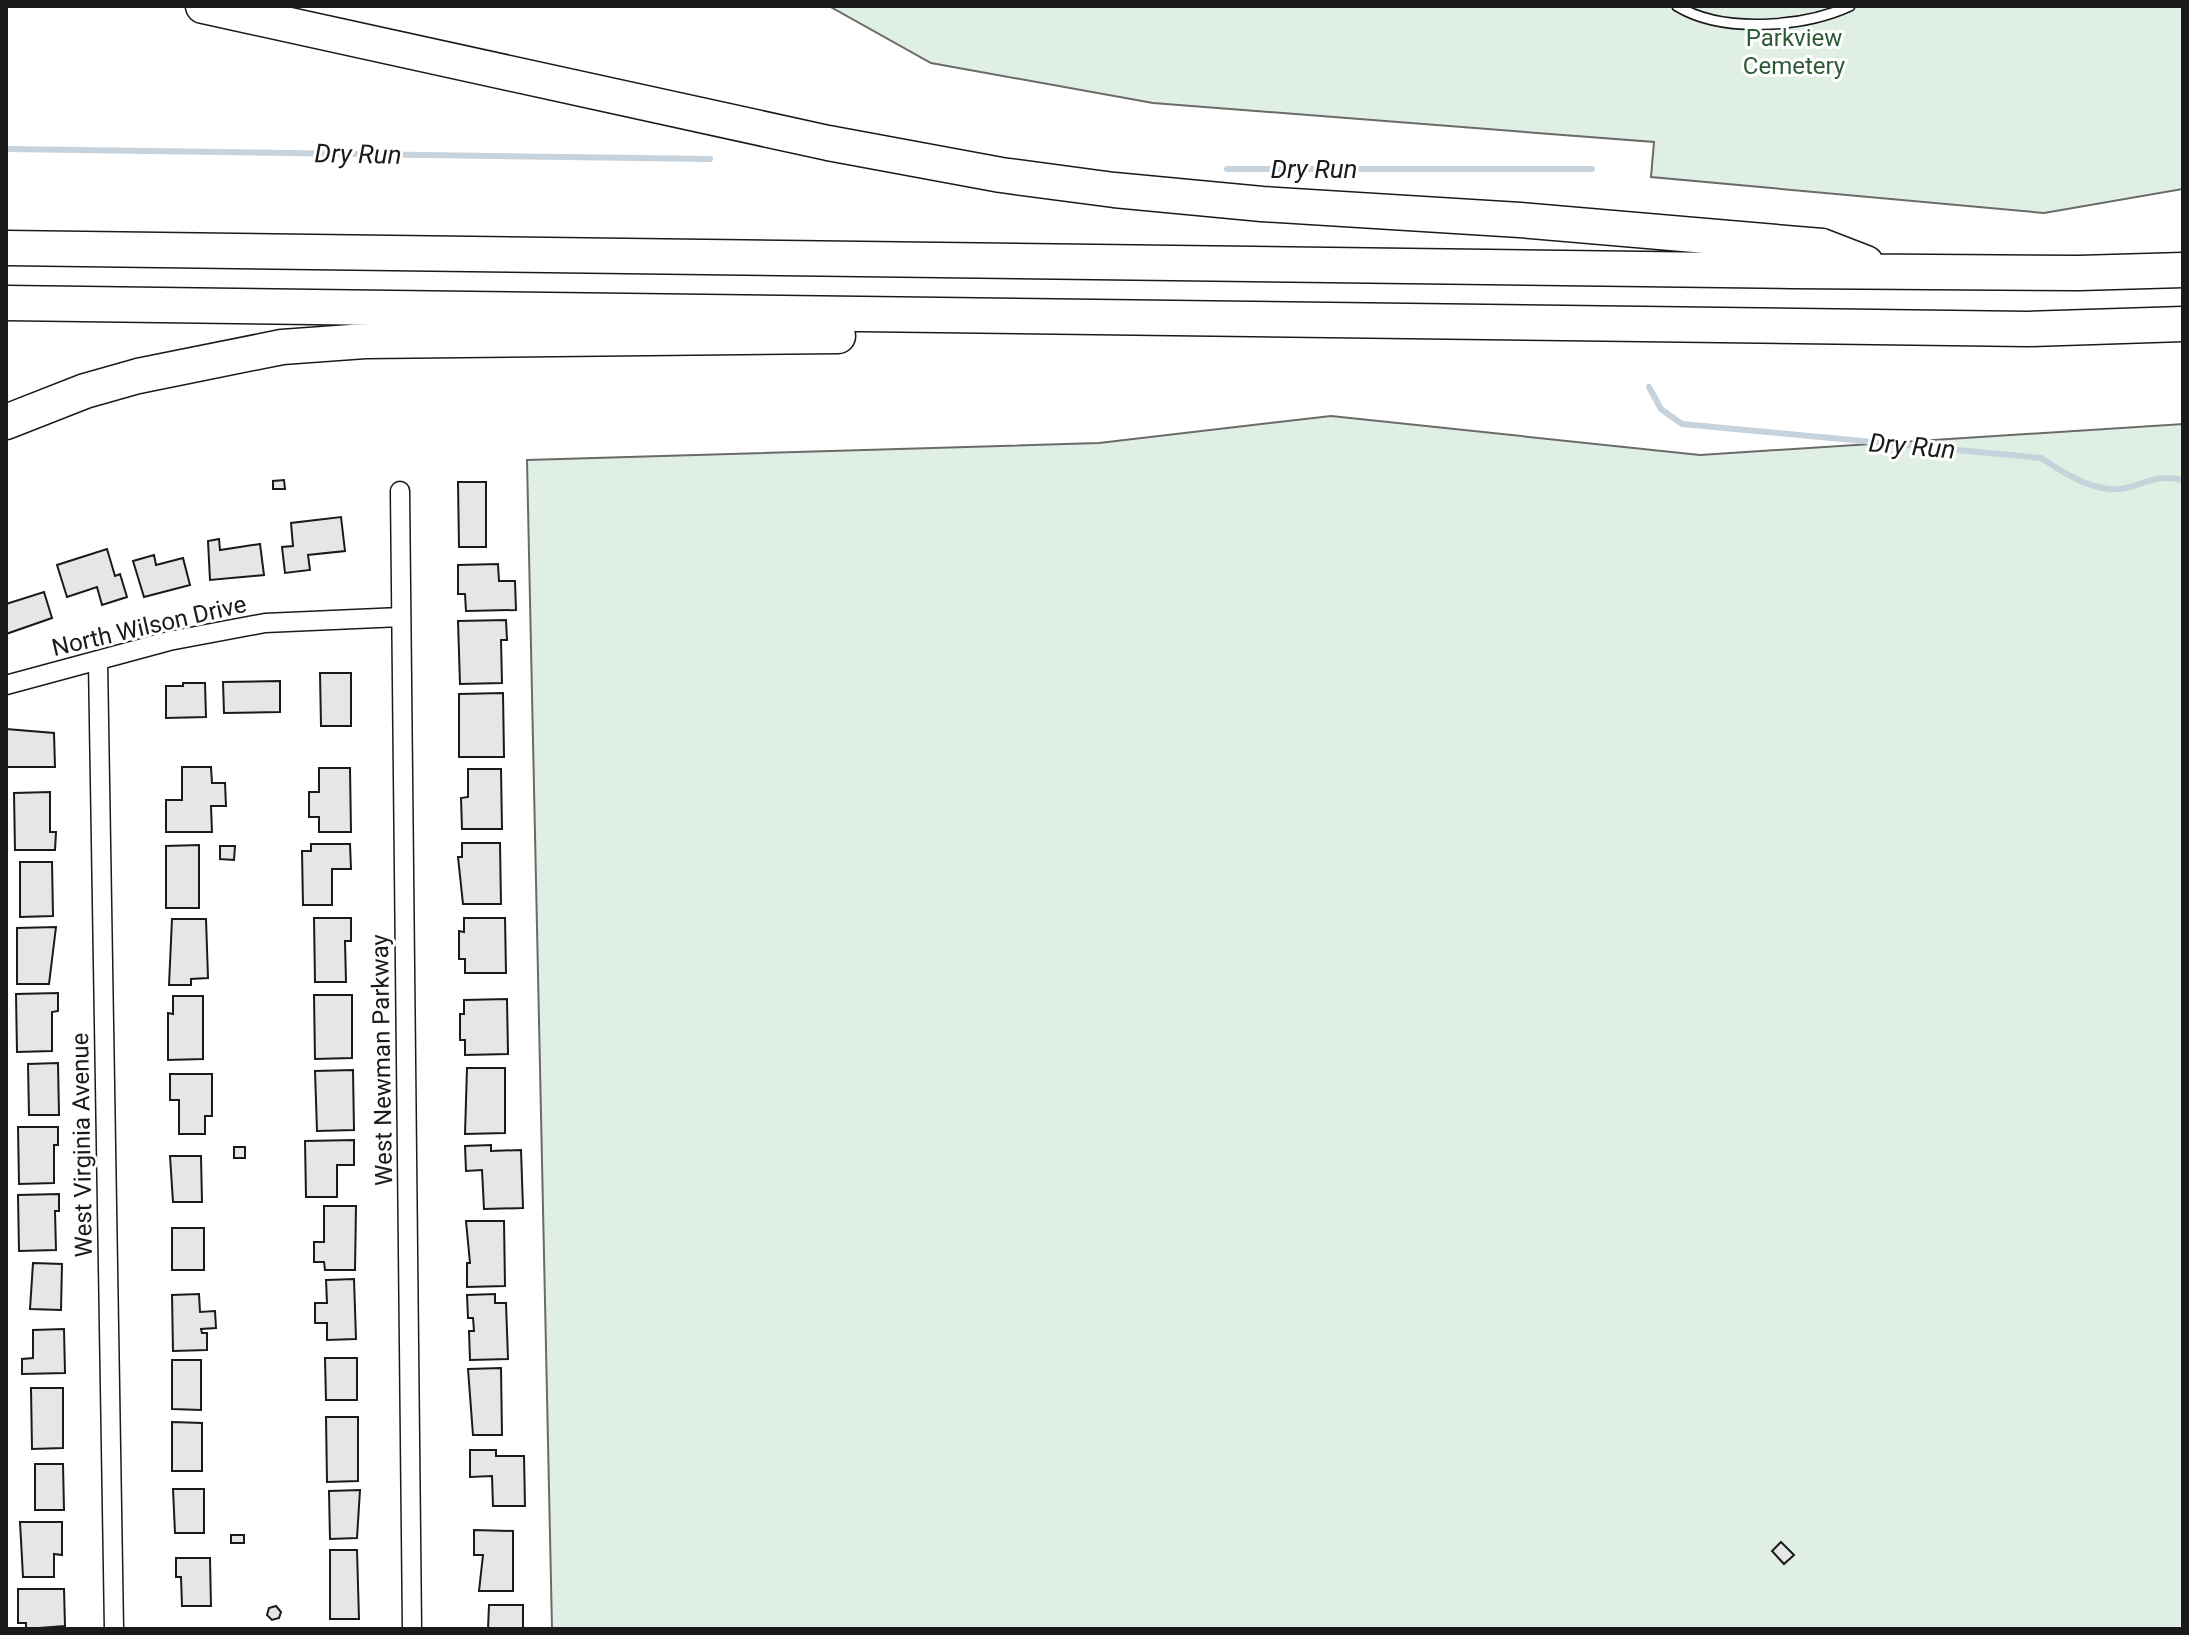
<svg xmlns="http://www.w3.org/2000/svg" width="2189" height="1635" font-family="Roboto,sans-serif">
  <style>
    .green { fill: #e0efe3; stroke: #6a6a6a; stroke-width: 2 }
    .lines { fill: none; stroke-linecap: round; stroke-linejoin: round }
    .stream { stroke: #c6d2dc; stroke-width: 6 }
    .building { fill: #e6e6e6; stroke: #1a1a1a; stroke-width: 2 }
    .lane-casing { stroke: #1a1a1a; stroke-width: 12 }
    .street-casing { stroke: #1a1a1a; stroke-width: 21 }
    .highway-casing { stroke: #1a1a1a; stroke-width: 37 }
    .lane { stroke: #fff; stroke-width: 9 }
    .street { stroke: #fff; stroke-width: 18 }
    .highway { stroke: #fff; stroke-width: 34 }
    .labels { text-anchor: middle; stroke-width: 6; stroke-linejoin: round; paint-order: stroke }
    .park-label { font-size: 24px; fill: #2b5a34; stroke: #fff }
    .street-label { font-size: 24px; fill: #1a1a1a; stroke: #fff }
    .water-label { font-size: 26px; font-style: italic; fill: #1a1a1a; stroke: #fff }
  </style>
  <rect width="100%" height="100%" fill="#fff"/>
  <path class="green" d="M829 6H2183V189L2044 213 1651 177 1654 142 1153 103 931 63Z
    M1331 416 1700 455 2183 424V1629H552L527 460 1099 443Z"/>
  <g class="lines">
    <path class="stream" d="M6 149 710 159
      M1227 169H1592
      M1649 387 1661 409 1682 424 2041 458C2062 471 2084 487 2110 489 2138 491 2150 472 2183 480"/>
  </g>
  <path class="building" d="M284 480 285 489H273V481Z
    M458 482H486V547H459Z
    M341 517 345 551 308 555 310 570 285 573 282 547 293 546 291 523Z
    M219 539 220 550 260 544 264 575 210 580 208 541Z
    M107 549 115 576 120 574 127 597 102 605 97 587 67 597 57 565Z
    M154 555 156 565 183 558 190 585 144 597 133 561Z
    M498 564 499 581H515L516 610 466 611 465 594H458V565Z
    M44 592 52 618 6 634V604Z
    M506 620 507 640H501L502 683 460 684 458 621Z
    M320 673H351V726H321Z
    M280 681V712L224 713 223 682Z
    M183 683H205L206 717 166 718V686H183Z
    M503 693 504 757H459V694Z
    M6 729 54 733 55 767H6Z
    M182 767H211L212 783H225L226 806H211L212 832H166V800H182Z
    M319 768H350L351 832H319V817H309V792H319Z
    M468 769H501L502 829H462L461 798 468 797Z
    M50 792V832H56L55 850H15L14 793Z
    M462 843H500L501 904H463L458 857H462Z
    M311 844H350L351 869H332V905H303L302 851H311Z
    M199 845V908H166V846Z
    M220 846H235L234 860 220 859Z
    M20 862H52L53 916 20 917Z
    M314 918H351V941H345L346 982H315Z
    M464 918H505L506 973H465V959H459V931L464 932Z
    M172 919H206L208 978 191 979V985H169Z
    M56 927 49 984H17V928Z
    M58 993V1011L52 1012V1051L17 1052 16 994Z
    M314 995H352V1058L315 1059Z
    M173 996H203V1059L168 1060V1013L173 1014Z
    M507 999 508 1054 465 1055V1040H460V1014H464V1000Z
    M58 1063 59 1115H29L28 1064Z
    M467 1068H505V1133L465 1134Z
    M353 1070 354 1130 317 1131 315 1071Z
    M170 1074H212V1116H205V1134H179V1100H170Z
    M18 1127H58V1145H54V1183L19 1184Z
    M354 1140V1165H337V1197H306L305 1141Z
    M491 1145V1151L521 1150 523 1208 484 1209 482 1170 466 1171 465 1146Z
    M234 1147H245V1158H234Z
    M170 1156H201L202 1202H173Z
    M59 1194V1211H55L56 1250 19 1251 18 1195Z
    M324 1206H356L355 1270H325L324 1262H314V1242H324Z
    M466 1221H504L505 1286 467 1287V1263H470Z
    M172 1228H204V1270H172Z
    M33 1263 62 1264 61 1310 30 1309Z
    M354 1279 356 1339 327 1340V1323H315V1303H327L326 1280Z
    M199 1294 200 1312 215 1311 216 1328 201 1329 202 1333H207V1350L173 1351 172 1295Z
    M495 1294V1303H506L508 1359 470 1360 469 1331H474L473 1318H468L467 1295Z
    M64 1329 65 1373 22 1374V1359L33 1358V1330Z
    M325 1358H357V1400H326Z
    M172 1360H201V1410L172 1409Z
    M501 1368 502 1435H473L468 1369Z
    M31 1388H63V1448L32 1449Z
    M326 1417H358V1481L327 1482Z
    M172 1422 202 1423V1471H172Z
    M470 1450H496V1456H524L525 1506H493L492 1476 470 1477Z
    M35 1464H63L64 1510H35Z
    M173 1489H204V1533H175Z
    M360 1490 357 1538 330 1539 329 1491Z
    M20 1522H62V1555L54 1554V1577H23Z
    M474 1530 513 1531V1591H479L483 1555H474Z
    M231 1535H244V1543H231Z
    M1781 1542 1794 1555 1784 1564 1772 1551Z
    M330 1550H357L359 1619H330Z
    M176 1558H210L211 1606H182L181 1577H176Z
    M18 1589H64L65 1626 26 1629V1623H18Z
    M489 1605H523V1629H488Z
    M276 1606 281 1612 279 1618 272 1620 267 1615 269 1608Z"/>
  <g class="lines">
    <g class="lane-casing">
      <path id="lane" d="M1677 6C1723 34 1804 27 1850 6"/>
    </g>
    <g class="street-casing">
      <path id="street" d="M400 491 412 1629
        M98 661 114 1629
        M6 685 169 641 265 623 401 617"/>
    </g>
    <g class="highway-casing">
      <path id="highway" d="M203 6 828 143 1001 175 1114 190 1262 204 1520 220 1822 246 1866 263
        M6 248 1792 271 2079 273 2183 270
        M6 303 2028 329 2183 324
        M6 422 85 391 138 376 282 347 365 341 838 336"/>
    </g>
    <use href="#lane" class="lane"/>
    <use href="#street" class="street"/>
    <use href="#highway" class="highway"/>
  </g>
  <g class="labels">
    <g class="park-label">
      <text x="1794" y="46">Parkview<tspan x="1794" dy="28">Cemetery</tspan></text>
    </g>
    <g class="street-label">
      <text transform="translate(149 626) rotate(-13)" y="8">North Wilson Drive</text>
      <text transform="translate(382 1060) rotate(-91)" y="8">West Newman Parkway</text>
      <text transform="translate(82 1145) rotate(-91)" y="8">West Virginia Avenue</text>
    </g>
    <g class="water-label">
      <text transform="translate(358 154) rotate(1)" y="9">Dry Run</text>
      <text x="1314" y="178">Dry Run</text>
      <text transform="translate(1912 446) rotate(5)" y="9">Dry Run</text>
    </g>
  </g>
  <rect width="2189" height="1635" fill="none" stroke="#1a1a1a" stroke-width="16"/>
</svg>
